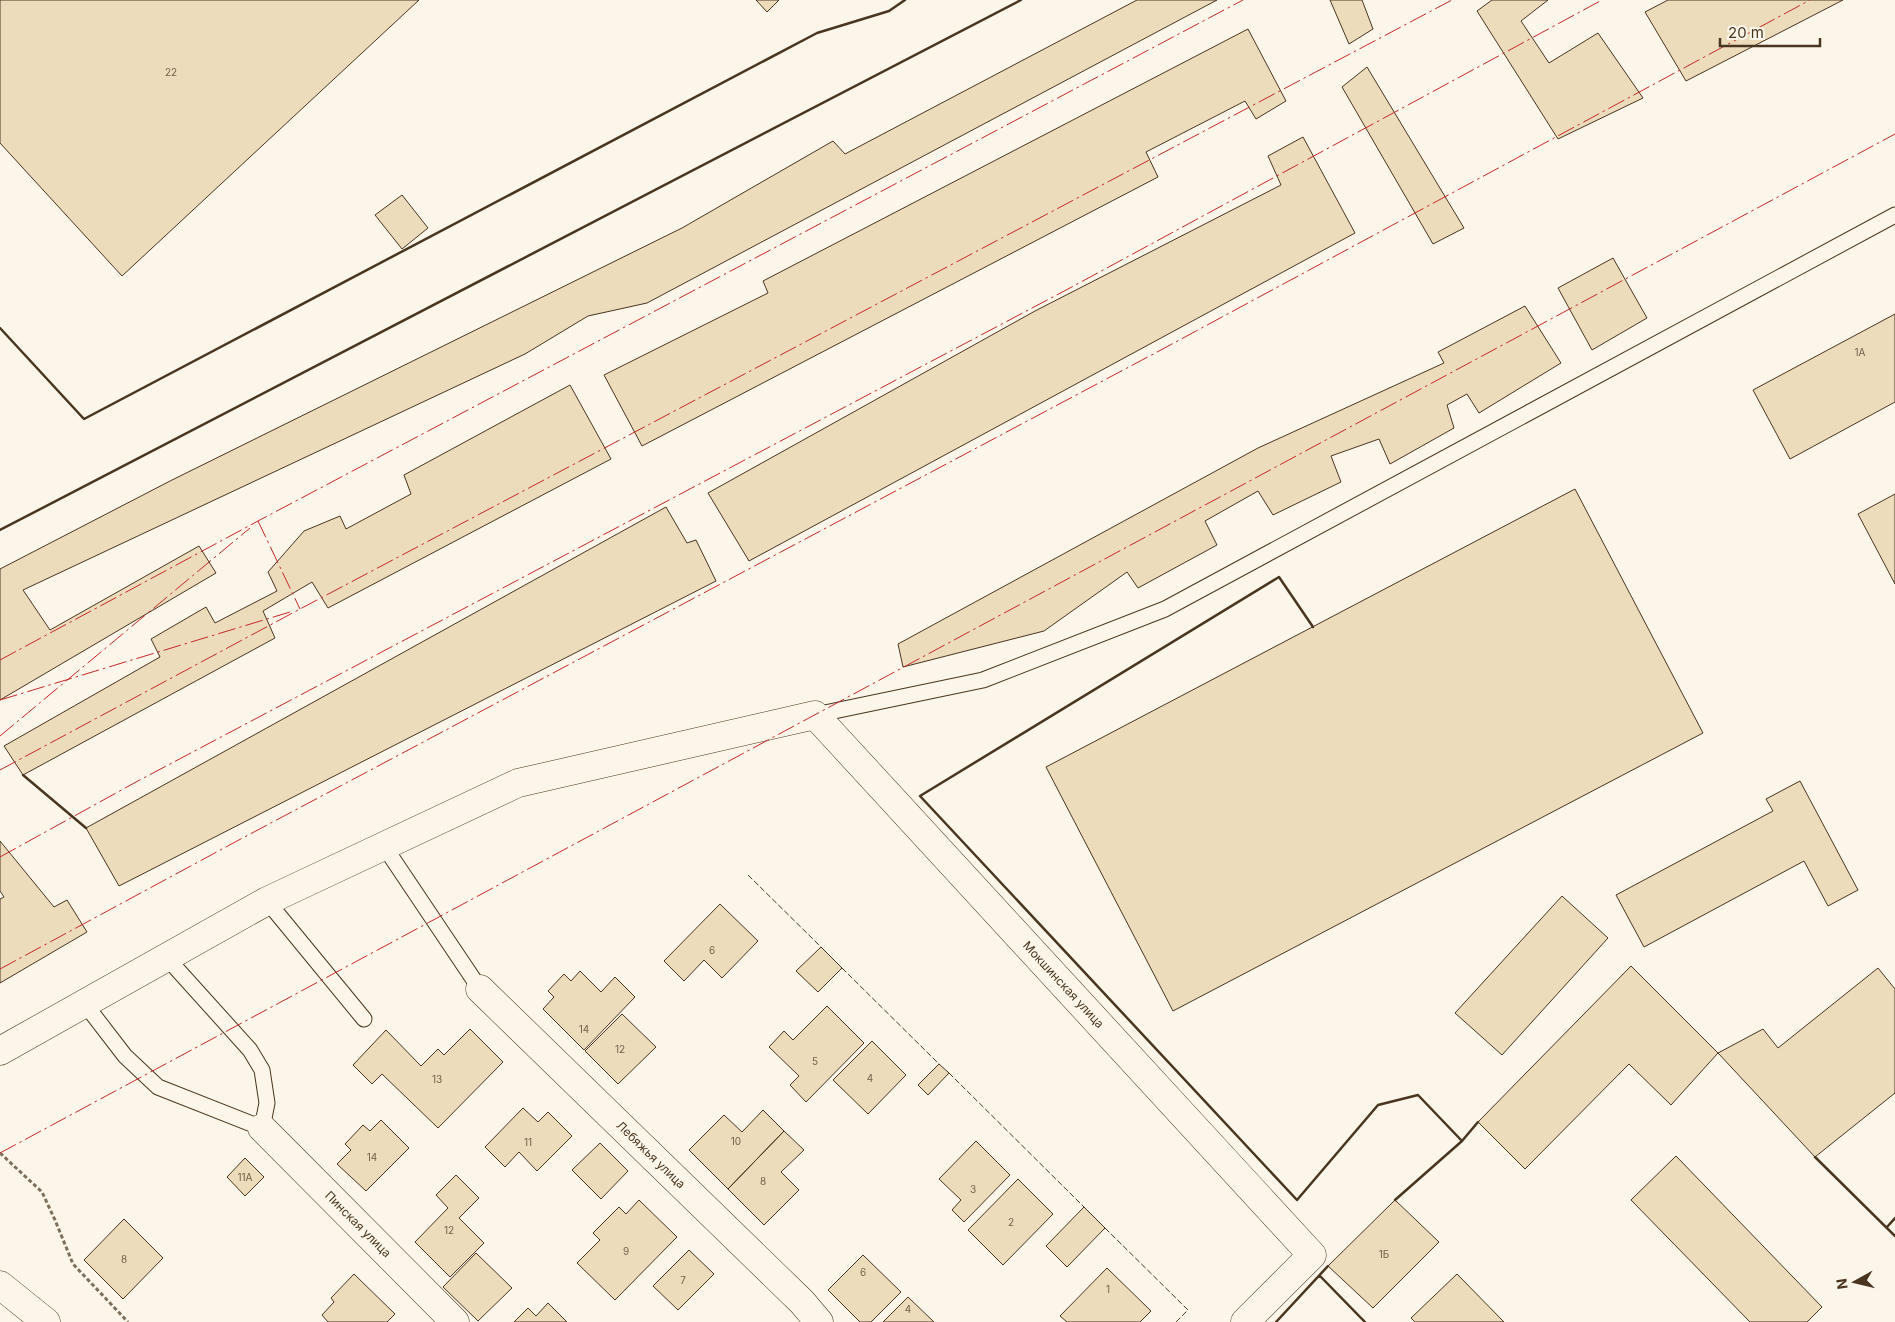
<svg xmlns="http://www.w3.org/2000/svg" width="1895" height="1322" font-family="Inter,sans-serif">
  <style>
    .building { fill: #ecdcbc; stroke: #4a3520 }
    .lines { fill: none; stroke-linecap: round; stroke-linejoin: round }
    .service-casing { stroke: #4a3520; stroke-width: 17 }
    .minor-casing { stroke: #4a3520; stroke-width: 29 }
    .path { stroke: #7f6f5c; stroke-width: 3; stroke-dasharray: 4 2.5; stroke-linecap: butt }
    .service { stroke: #fbf6e9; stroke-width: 15 }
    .minor { stroke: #fbf6e9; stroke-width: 28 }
    .fence { stroke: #4a3520; stroke-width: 1; stroke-dasharray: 6 2.5; stroke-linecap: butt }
    .wall { stroke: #4a3520; stroke-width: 2.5 }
    .power { stroke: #c62828; stroke-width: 1; stroke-dasharray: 18 4 2.5 4; stroke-linecap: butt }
    .labels { text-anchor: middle; stroke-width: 4; stroke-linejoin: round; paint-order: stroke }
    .number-label { font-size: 10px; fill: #725f47 }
    .street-label { font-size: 12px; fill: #4a3520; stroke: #fbf6e9 }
  </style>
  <rect width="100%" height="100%" fill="#fbf6e9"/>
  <path class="building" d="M0 0H419L122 276 0 143Z
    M756 0H779L767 12Z
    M1137 0H1217L647 303 588 316 525 354 23 590 50 630 199 546 216 573 0 700V569L172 480 682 228 833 141 845 154Z
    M1330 0H1362L1373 29 1349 44Z
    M1492 0H1548L1521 21 1549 63 1598 33 1643 98 1558 139 1477 11Z
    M1668 0H1843L1686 81 1645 12Z
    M1248 29 1286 101 1256 119 1245 101 1146 152 1158 177 642 446 604 375 768 293 763 281Z
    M1367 67 1464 228 1433 244 1342 87Z
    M1303 137 1355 233 749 561 708 493 1035 311 1281 185 1268 156Z
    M402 195 428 228 402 249 375 215Z
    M1613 258 1647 318 1592 350 1558 288Z
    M1525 306 1561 363 1479 413 1467 394 1447 405 1454 428 1390 464 1379 439 1331 456 1341 482 1273 515 1258 491 1205 521 1217 545 1138 588 1127 572 1044 631 903 667 898 644 1258 448 1444 363 1438 352Z
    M1895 314V402L1790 459 1753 390Z
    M570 385 611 459 328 608 312 582 263 611 275 638 23 775 4 746 160 657 151 639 206 607 215 623 277 591 268 572 304 531 340 516 346 529 411 494 404 475Z
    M1575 489 1703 733 1173 1011 1046 767Z
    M1895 494V584L1858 514Z
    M666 507 687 543 696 540 716 581 119 886 86 828Z
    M1800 781 1858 890 1828 906 1804 861 1644 947 1616 895 1773 811 1766 799Z
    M0 841 54 907 67 900 87 932 0 983V899L4 897 0 891Z
    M1562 896 1608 938 1502 1055 1455 1013Z
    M720 904 758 941 722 978 704 960 684 981 664 961Z
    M821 947 842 968 818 992 796 971Z
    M1631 966 1718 1053 1671 1105 1629 1064 1525 1169 1478 1122Z
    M1878 968 1895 989V1093L1815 1157 1718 1053 1763 1029 1778 1048Z
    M580 971 601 992 615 977 635 997 584 1050 543 1009 554 997 548 991 564 974 571 981Z
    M827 1006 864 1043 806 1102 790 1085 799 1076 769 1047 784 1031 793 1040Z
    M622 1014 656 1047 618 1084 585 1051Z
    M470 1029 503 1062 438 1128 382 1074 372 1084 353 1065 386 1030 421 1066 438 1049 444 1055Z
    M872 1041 906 1075 868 1114 833 1080Z
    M939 1064 949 1073 928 1095 918 1085Z
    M523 1108 538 1122 548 1112 572 1136 537 1171 519 1152 505 1167 485 1147Z
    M763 1110 784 1131 728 1189 689 1150 724 1115 742 1132Z
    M381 1120 409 1148 366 1191 337 1164 351 1150 345 1144 363 1125 370 1131Z
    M784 1131 804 1150 781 1172 799 1190 764 1225 728 1189Z
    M976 1141 1010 1175 964 1222 952 1210 961 1200 939 1179Z
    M600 1143 628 1171 601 1199 572 1170Z
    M1676 1156 1822 1307 1807 1322H1750L1631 1200Z
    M245 1158 264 1177 245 1196 227 1177Z
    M456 1175 479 1198 459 1218 484 1243 450 1277 415 1242 448 1208 436 1195Z
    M1018 1179 1053 1214 1003 1265 968 1230Z
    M639 1200 677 1237 615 1300 577 1263 600 1240 593 1233 619 1207 626 1214Z
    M1395 1200 1439 1242 1373 1308 1328 1266Z
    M1084 1207 1105 1228 1067 1267 1046 1246Z
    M124 1219 163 1258 123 1299 84 1260Z
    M689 1250 714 1274 678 1310 653 1286Z
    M476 1253 512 1288 478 1321 443 1287Z
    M863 1255 901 1292 871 1322H860L828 1290Z
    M1107 1268 1151 1311 1140 1322H1067L1060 1316Z
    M354 1274 395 1314 387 1322H328L322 1315 334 1302 331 1298Z
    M1457 1274 1504 1322H1415L1411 1318Z
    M908 1297 934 1322H883Z
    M548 1303 567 1322H514L528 1308 536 1316Z"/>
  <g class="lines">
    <g class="service-casing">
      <path id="service" d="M815 715 983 680 1165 609 1895 215
        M384 846 480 989
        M267 901 364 1019
        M85 1004 125 1056 158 1087 262 1128 267 1103 262 1070 250 1050 167 958"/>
    </g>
    <g class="minor-casing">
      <g id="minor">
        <path id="s1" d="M480 989 802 1302 819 1322"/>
        <path id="s2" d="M0 1051 267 901 518 783 815 715 1312 1255 1245 1322"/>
        <path id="s3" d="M262 1128 455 1322"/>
        <path d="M0 1285 46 1322"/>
      </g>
    </g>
    <path class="path" d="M0 1153 42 1192 55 1220 73 1264 128 1322"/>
    <use href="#service" class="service"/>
    <use href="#minor" class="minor"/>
    <path class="fence" d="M748 875 821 947
      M842 968 939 1064
      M949 1073 1084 1207
      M1105 1228 1188 1310 1176 1322"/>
    <path class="wall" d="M0 328 84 419 817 33 889 11 905 0
      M0 530 1021 0
      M1313 627 1279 577 920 796 1297 1200 1378 1105 1418 1095 1462 1141
      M23 775 86 828
      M1815 1157 1895 1236
      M1395 1200 1462 1141 1478 1122
      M1887 1227 1895 1218
      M1320 1276 1365 1322
      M1276 1322 1328 1266"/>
    <path class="power" d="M258 521 300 609
      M0 660 258 521 1243 0
      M0 700 290 612
      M0 736 250 528
      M0 770 300 609 1452 0
      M0 857 136 782 1068 289 1602 0
      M0 969 237 841 1159 351 1810 0
      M0 1153 1895 134"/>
  </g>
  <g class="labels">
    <g class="number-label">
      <text x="171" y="76">22</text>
      <text x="1860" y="356">1А</text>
      <text x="712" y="954">6</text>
      <text x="584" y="1033">14</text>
      <text x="620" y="1053">12</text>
      <text x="815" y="1065">5</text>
      <text x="870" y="1082">4</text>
      <text x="437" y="1083">13</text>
      <text x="736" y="1145">10</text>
      <text x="528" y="1146">11</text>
      <text x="372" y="1161">14</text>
      <text x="245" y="1181">11А</text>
      <text x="763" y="1185">8</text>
      <text x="973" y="1193">3</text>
      <text x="1011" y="1226">2</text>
      <text x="449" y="1234">12</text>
      <text x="626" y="1255">9</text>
      <text x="1384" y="1258">1Б</text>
      <text x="124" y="1263">8</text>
      <text x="863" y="1276">6</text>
      <text x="683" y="1284">7</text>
      <text x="1108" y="1293">1</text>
      <text x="908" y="1313">4</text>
    </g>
    <g class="street-label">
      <text dy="4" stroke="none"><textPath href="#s2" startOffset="1255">Мокшинская улица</textPath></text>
      <text dy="4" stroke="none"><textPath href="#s1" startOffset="238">Лебяжья улица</textPath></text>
      <text dy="4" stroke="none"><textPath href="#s3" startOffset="136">Пинская улица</textPath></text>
    </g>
  </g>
  <g transform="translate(1855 1282) rotate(262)" stroke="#fbf6e9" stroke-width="4" paint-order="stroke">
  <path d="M0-4L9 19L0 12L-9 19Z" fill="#4a3520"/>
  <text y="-8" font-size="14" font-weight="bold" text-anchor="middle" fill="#4a3520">N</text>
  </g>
  <path d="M1720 38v8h100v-8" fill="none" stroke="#4a3520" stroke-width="2.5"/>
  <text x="1728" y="38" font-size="15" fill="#4a3520" stroke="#fbf6e9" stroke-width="4" paint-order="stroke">20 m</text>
</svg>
